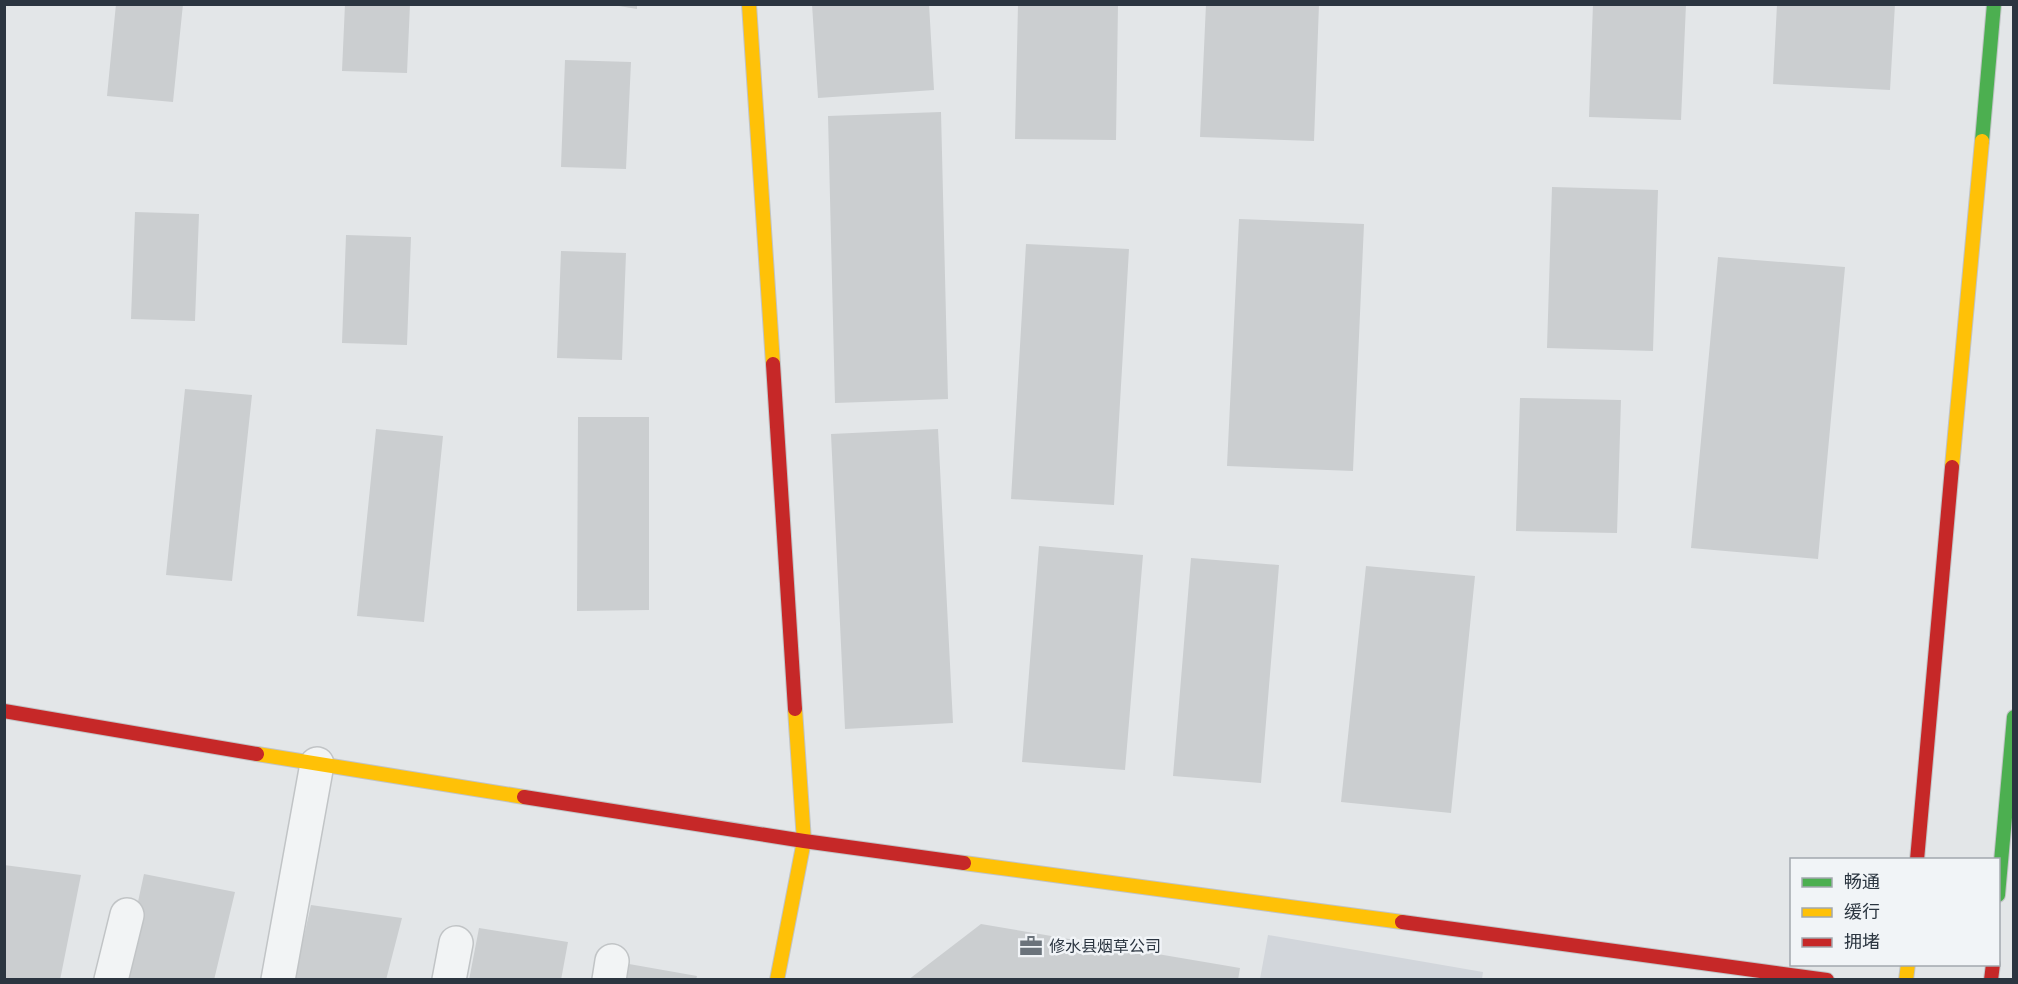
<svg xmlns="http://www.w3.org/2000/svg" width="2018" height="984" font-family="Ubuntu,'Noto Sans SC',sans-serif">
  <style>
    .built { fill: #d2d6db }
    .building { fill: #cbced0 }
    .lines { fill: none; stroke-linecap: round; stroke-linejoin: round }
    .street-casing { stroke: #c1c4c6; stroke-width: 36 }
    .fast-casing { stroke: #c1c4c6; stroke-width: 16 }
    .slow-casing { stroke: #c1c4c6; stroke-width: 16 }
    .jam-casing { stroke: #c1c4c6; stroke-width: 16 }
    .street { stroke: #f2f4f5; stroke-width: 33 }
    .fast { stroke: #4caf50; stroke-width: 14 }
    .slow { stroke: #ffc107; stroke-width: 14 }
    .jam { stroke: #c62828; stroke-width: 14 }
    .labels { text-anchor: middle; stroke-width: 5; stroke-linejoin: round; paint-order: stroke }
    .poi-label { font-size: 16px; fill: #2b3540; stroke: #f1f4f7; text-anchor: start }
  </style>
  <rect width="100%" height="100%" fill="#e3e6e8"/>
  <path class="built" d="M1268 935 1483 972 1482 979H1260Z"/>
  <path class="building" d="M116 4H183L173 102 107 96Z
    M345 4H410L407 73 342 71Z
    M607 4H637V9Z
    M812 4H929L934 90 818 98Z
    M1018 4H1118L1116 140 1015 139Z
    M1206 4H1319L1314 141 1200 137Z
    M1593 4H1686L1681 120 1589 117Z
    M1777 4H1895L1890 90 1773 84Z
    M565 60 631 62 626 169 561 167Z
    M941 112 948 399 835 403 828 116Z
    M1552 187 1658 190 1653 351 1547 348Z
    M135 212 199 214 195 321 131 319Z
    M1239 219 1364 224 1353 471 1227 466Z
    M346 235 411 237 407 345 342 343Z
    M1026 244 1129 249 1114 505 1011 499Z
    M561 251 626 253 622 360 557 358Z
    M1718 257 1845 267 1818 559 1691 548Z
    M185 389 252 395 232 581 166 575Z
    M1520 398 1621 400 1617 533 1516 531Z
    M578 417H649V610L577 611Z
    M376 429 443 436 424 622 357 616Z
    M938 429 953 723 845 729 831 434Z
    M1039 546 1143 555 1125 770 1022 762Z
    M1191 558 1279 565 1261 783 1173 776Z
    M1366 566 1475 576 1451 813 1341 802Z
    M4 865 81 875 60 980H4Z
    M144 874 235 892 214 980H121Z
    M311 905 402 918 386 980H294Z
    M981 924 1240 968 1238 980H908Z
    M479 928 568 942 561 980H469Z
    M629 964 697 976 696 980H625Z"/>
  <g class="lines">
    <g class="street-casing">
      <path id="street" d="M111 980 127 915
        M278 980 317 764
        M449 980 456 943
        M609 980 612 961"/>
    </g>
    <g class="fast-casing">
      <path id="fast" d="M1982 141 1994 4
        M1998 895 2014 717"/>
    </g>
    <g class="slow-casing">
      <path id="slow" d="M749 4 773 364
        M1952 467 1982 141
        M257 754 524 797
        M964 863 1402 922
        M777 980 804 841 795 709
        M1906 980 1908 964"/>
    </g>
    <g class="jam-casing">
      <path id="jam" d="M773 364 795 709
        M4 711 257 754
        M524 797 804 841 964 863
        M1917 860 1952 467
        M1402 922 1827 980
        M1991 980 1993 964"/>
    </g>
    <use href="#street" class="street"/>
    <use href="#fast" class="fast"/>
    <use href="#slow" class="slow"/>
    <use href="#jam" class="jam"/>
  </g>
  <defs>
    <g id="office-bare" transform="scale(1.8)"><path d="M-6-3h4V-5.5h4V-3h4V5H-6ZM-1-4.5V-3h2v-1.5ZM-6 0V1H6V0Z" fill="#6b737b" stroke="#f1f4f7" stroke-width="2.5" paint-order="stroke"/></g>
  </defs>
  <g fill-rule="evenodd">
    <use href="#office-bare" x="1031" y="946"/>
  </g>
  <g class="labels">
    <g class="poi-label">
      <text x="1049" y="952">修水县烟草公司</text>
    </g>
  </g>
  <rect width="2018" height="984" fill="none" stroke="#2b3540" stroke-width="12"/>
  <rect x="1790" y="858" width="210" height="108" fill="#f1f4f7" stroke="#a2a8ae" stroke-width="1.5"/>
  <rect x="1802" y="878" width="30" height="9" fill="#4caf50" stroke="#a2a8ae" stroke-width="1.5"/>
  <text x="1844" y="888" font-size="18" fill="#2b3540">畅通</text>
  <rect x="1802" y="908" width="30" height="9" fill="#ffc107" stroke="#a2a8ae" stroke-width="1.5"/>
  <text x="1844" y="918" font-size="18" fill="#2b3540">缓行</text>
  <rect x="1802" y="938" width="30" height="9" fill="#c62828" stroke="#a2a8ae" stroke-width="1.5"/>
  <text x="1844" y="948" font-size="18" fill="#2b3540">拥堵</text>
</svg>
